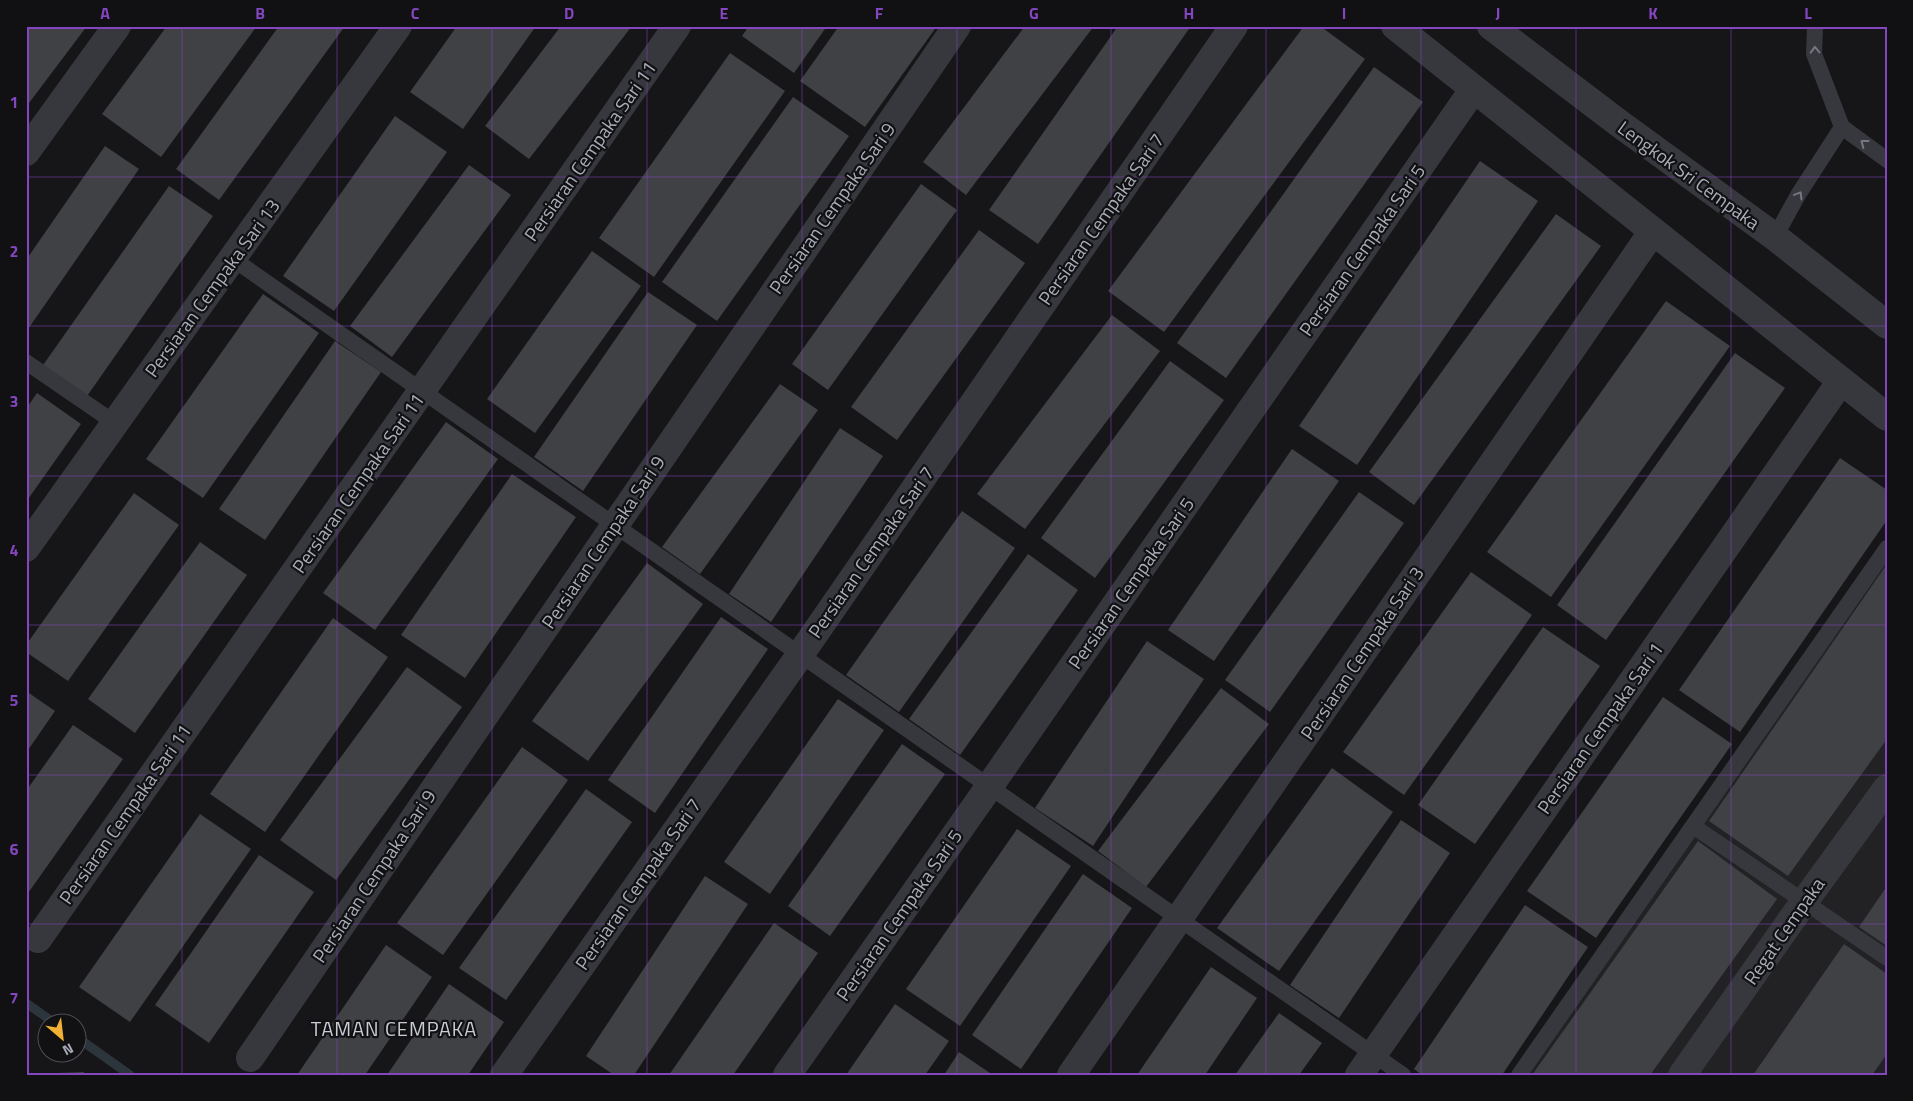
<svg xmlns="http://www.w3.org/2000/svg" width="1913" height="1101" font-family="'Titillium Web',sans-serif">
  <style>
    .built { fill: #222225 }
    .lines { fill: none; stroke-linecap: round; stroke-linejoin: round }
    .stream { stroke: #2c353c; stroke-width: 9 }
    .building { fill: #404145 }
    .service { stroke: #37383d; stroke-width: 16 }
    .minor { stroke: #37383d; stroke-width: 28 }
    .tertiary { stroke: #37383d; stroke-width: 28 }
    .oneway { stroke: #757881 }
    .grid { fill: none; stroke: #8446be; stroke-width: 1; stroke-opacity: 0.55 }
    .labels { text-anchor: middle; stroke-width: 4.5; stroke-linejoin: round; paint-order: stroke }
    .street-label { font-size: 19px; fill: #a8adb8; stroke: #111113 }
    .neighbourhood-label { font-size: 20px; letter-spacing: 1px; fill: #c9ccd4; stroke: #111113 }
    .neatline { fill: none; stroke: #8446be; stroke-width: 2 }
    .grid-label { font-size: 16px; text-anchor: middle; font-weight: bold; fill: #8446be }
  </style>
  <rect width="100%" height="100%" fill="#161618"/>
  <path class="built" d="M1887 547V1075H1516Z"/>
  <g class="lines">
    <path class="stream" d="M26 1003 56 1024
      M78 1038 130 1075"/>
  </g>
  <path class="building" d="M26 26H87L26 107Z
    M167 26H257L161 157 102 114Z
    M279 26H345L219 200 176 169Z
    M457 26H536L463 129 410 92Z
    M561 26H632L529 159 485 126Z
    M749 26H827L794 73 742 36Z
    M839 26H937L865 127 800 81Z
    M1025 26H1094L966 195 923 162Z
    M1118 26H1191L1038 244 989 210Z
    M1304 26H1320L1365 59 1164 332 1108 291Z
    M730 53 785 91 654 277 599 238Z
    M1374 67 1423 102 1226 378 1177 343Z
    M793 97 849 136 717 321 662 282Z
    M395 116 447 152 334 311 283 276Z
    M105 146 139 169 26 332V260Z
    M1480 161 1538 201 1357 465 1299 426Z
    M469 165 511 195 392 357 350 326Z
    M921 184 957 210 828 390 792 364Z
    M169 186 213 216 85 399 41 368Z
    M1556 214 1601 246 1414 505 1369 472Z
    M979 230 1025 263 897 440 851 407Z
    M592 251 641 286 535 433 487 399Z
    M648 292 697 325 583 491 534 457Z
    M263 294 319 333 203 498 146 459Z
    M1666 301 1730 346 1551 597 1487 552Z
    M1112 315 1160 351 1025 529 977 494Z
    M335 341 381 372 265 540 219 509Z
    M1735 353 1785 388 1606 640 1557 605Z
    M1170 361 1224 400 1095 578 1041 538Z
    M780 384 818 410 700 574 662 547Z
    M37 393 81 424 26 502V409Z
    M446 422 498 459 375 630 323 593Z
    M840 428 883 456 771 622 729 594Z
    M1292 449 1339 481 1214 661 1168 630Z
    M1840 458 1887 490V520L1740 732 1679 690Z
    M512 474 576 517 465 678 401 635Z
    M1359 492 1404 523 1270 712 1225 680Z
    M134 493 179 525 68 681 26 652V645Z
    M962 511 1015 548 899 712 846 675Z
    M200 542 247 575 135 733 88 699Z
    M1028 554 1078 590 960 755 909 719Z
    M647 563 703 604 588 761 532 721Z
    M1887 564V739L1788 876 1709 821Z
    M1471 572 1532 615 1404 795 1343 752Z
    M721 617 768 649 655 813 608 780Z
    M333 618 388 657 265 832 210 794Z
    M1543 627 1600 666 1475 844 1418 805Z
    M1147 641 1204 679 1093 846 1035 808Z
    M407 667 462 707 336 880 280 840Z
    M1221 688 1269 724 1146 887 1098 851Z
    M26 691 55 711 26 753Z
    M1663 697 1732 744 1596 938 1527 891Z
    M838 699 884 730 770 894 724 862Z
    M73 725 123 759 26 896V791Z
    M902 744 945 774 830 936 788 906Z
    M522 747 568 780 443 955 397 923Z
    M1332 768 1393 812 1279 971 1217 928Z
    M586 789 632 822 506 1000 459 968Z
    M200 814 251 849 130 1022 79 987Z
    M1401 820 1450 853 1339 1018 1290 985Z
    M1017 829 1071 866 960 1026 906 989Z
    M1698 841 1777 899 1650 1075H1532Z
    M259 855 314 892 209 1043 155 1005Z
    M1083 874 1132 908 1021 1069 972 1035Z
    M705 876 748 904 634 1075H614L586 1056Z
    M1887 886V946L1859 927Z
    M1525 905 1588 947 1502 1075H1422L1414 1069Z
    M774 923 818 953 733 1075H669Z
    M1844 944 1887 974V1054L1872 1075H1753Z
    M386 945 432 977 365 1075H297Z
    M1211 967 1257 998 1205 1075H1137Z
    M449 984 504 1022 468 1075H387Z
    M895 1004 949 1041 925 1075H846Z
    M1279 1013 1322 1043 1299 1075H1235Z
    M959 1052 993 1075H944Z
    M84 1072 85 1075H57V1073Z"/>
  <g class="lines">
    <path class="service" d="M1842 127 1887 160
      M1775 237 1798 195 1842 127 1814 54 1815 26
      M233 259 1403 1075
      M26 362 115 423
      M1693 826 1887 958
      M1519 1075 1887 548"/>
    <path class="minor" d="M1395 26 1887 417
      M26 152 117 26
      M26 548 398 26
      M38 939 677 26
      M250 1058 957 26
      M504 1075 800 655 1234 26
      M787 1075 989 787 1473 90
      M1071 1075 1653 231
      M1359 1075 1841 381
      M1682 1075 1804 902 1887 788"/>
    <path class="tertiary" d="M1491 26 1620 124 1775 237 1887 325"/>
  </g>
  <defs><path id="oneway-chevron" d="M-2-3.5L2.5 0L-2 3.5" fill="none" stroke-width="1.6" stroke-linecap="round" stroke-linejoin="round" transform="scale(1.25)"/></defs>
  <g class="oneway">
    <use href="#oneway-chevron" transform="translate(1815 50) rotate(-92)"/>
    <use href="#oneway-chevron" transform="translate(1864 143) rotate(-143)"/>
    <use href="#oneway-chevron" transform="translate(1799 195) rotate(-59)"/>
  </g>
  <path class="grid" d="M182 26V1075M337 26V1075M492 26V1075M647 26V1075M802 26V1075M957 26V1075M1111 26V1075M1266 26V1075M1421 26V1075M1576 26V1075M1731 26V1075M26 177H1887M26 326H1887M26 476H1887M26 625H1887M26 775H1887M26 924H1887"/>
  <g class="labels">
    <g class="street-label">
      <text transform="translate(590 151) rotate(-55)" y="7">Persiaran Cempaka Sari 11</text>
      <text transform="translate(1689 175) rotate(36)" y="7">Lengkok Sri Cempaka</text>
      <text transform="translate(832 208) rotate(-55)" y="7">Persiaran Cempaka Sari 9</text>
      <text transform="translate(1101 219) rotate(-55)" y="7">Persiaran Cempaka Sari 7</text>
      <text transform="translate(1362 250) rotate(-55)" y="7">Persiaran Cempaka Sari 5</text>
      <text transform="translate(212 288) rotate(-54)" y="7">Persiaran Cempaka Sari 13</text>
      <text transform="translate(358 483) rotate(-55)" y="7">Persiaran Cempaka Sari 11</text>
      <text transform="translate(603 542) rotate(-56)" y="7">Persiaran Cempaka Sari 9</text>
      <text transform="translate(871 552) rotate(-55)" y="7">Persiaran Cempaka Sari 7</text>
      <text transform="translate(1131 583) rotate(-55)" y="7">Persiaran Cempaka Sari 5</text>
      <text transform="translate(1362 653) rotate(-56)" y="7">Persiaran Cempaka Sari 3</text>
      <text transform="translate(1600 728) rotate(-55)" y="7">Persiaran Cempaka Sari 1</text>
      <text transform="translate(125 814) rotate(-55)" y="7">Persiaran Cempaka Sari 11</text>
      <text transform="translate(374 876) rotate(-56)" y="7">Persiaran Cempaka Sari 9</text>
      <text transform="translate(638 884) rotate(-55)" y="7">Persiaran Cempaka Sari 7</text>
      <text transform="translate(899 915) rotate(-55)" y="7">Persiaran Cempaka Sari 5</text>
      <text transform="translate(1784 931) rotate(-55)" y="7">Regat Cempaka</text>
    </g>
    <g class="neighbourhood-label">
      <text x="394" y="1036">TAMAN CEMPAKA</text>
    </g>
  </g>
  <rect width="1913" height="1101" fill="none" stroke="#111113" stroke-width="55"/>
  <g transform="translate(62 1038) rotate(152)"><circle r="24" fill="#111113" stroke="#4d4f55"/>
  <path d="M0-4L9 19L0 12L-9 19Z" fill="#f2b134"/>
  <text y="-8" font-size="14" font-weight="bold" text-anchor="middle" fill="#a8adb8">N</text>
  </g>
  <rect x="28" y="28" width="1858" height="1046" class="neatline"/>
  <g class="grid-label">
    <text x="105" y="19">A</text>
    <text x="260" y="19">B</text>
    <text x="415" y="19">C</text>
    <text x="569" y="19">D</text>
    <text x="724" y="19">E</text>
    <text x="879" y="19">F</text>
    <text x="1034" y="19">G</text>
    <text x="1189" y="19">H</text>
    <text x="1344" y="19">I</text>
    <text x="1498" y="19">J</text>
    <text x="1653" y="19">K</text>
    <text x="1808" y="19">L</text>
    <text x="14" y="108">1</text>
    <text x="14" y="257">2</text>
    <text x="14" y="407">3</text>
    <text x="14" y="556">4</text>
    <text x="14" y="706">5</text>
    <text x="14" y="855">6</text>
    <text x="14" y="1004">7</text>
  </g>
</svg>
